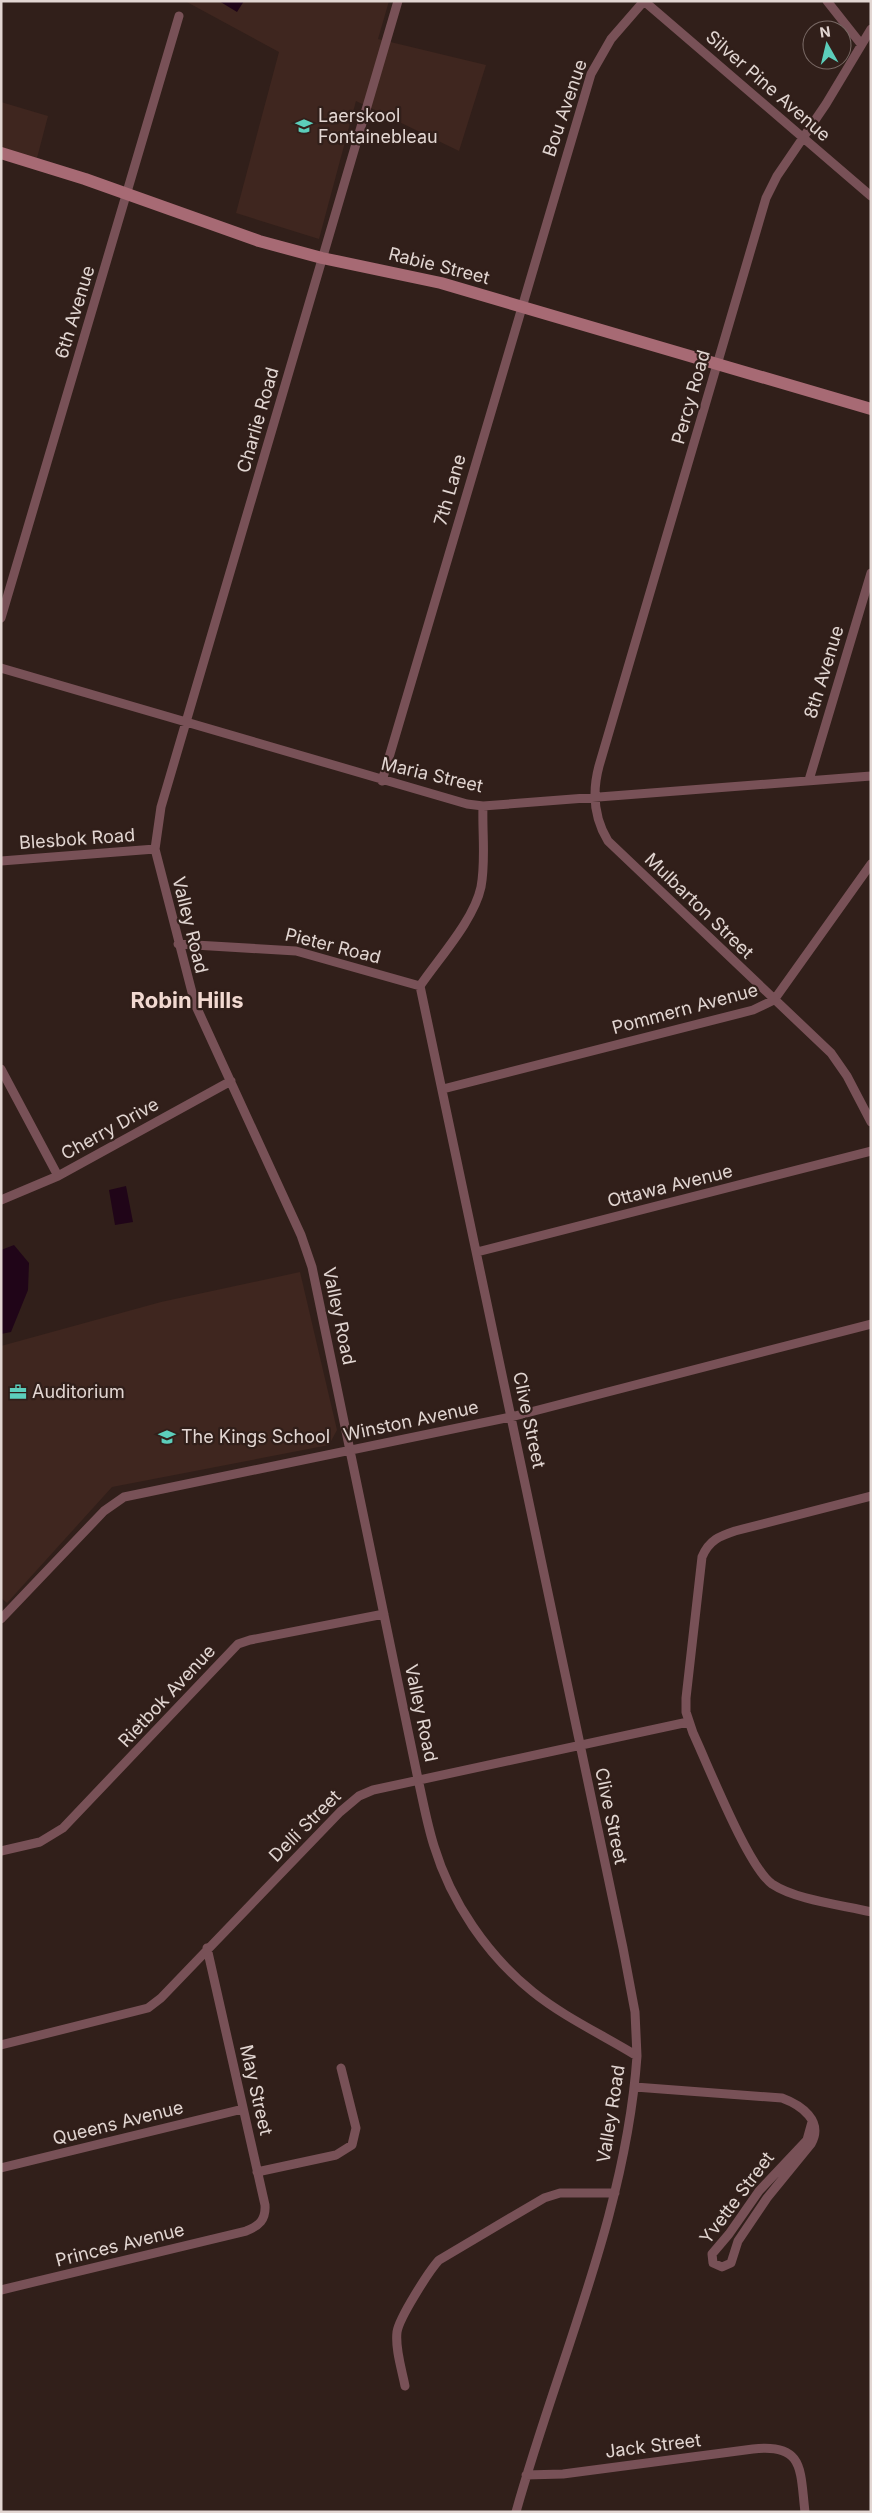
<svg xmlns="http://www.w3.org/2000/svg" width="872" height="2513" font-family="Inter,sans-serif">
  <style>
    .built { fill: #3f261f }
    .water { fill: #200518 }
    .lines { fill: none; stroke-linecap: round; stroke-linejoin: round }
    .street { stroke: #785157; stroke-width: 9 }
    .secondary { stroke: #a76a74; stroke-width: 12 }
    .labels { text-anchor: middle; stroke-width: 4.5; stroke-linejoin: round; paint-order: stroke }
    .street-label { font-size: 18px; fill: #e2d6d2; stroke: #311f1a }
    .poi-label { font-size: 18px; fill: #e2d6d2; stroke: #311f1a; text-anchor: start }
    .district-label { font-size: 22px; font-weight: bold; fill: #f2d9d1; stroke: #311f1a }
  </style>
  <rect width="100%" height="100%" fill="#311f1a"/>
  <path class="built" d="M185 1H389L378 39 486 65 459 151 356 101 319 239 236 213 279 52Z
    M1 102 48 116 37 158 1 147Z
    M300 1272 337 1430 329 1445 112 1487 7 1603 1 1598V1346L161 1302Z"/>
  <path class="water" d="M219 1H244L237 12Z
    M126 1186 133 1222 115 1225 109 1190Z
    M14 1245 29 1263 28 1290 11 1332 1 1334V1250Z"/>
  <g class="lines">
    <path class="street" d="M398 1 161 807 155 849 195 1004 301 1235 312 1267 418 1779C423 1801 427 1824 434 1846 451 1902 487 1955 533 1992 564 2017 603 2035 637 2056 626 2214 558 2361 516 2512
      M644 1 871 196
      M827 1 861 44
      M871 29 826 104 777 176 766 198 599 766C592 792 594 818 608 841L831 1053 847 1076 871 1122
      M1 618 179 16
      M1 668 467 804 483 806 871 776
      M809 780 871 573
      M382 781 591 74 611 39 644 1
      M483 806C482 832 486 861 481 887 474 920 439 958 420 986L623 1948 635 2012 637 2056
      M1 861 155 849
      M178 944 296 951 420 986
      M1 1069 58 1176
      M443 1089 753 1010 774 1000 871 864
      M1 1200 58 1176 231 1081
      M477 1252 871 1151
      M871 1496 735 1531C720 1536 709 1540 702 1557L686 1698V1712L693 1733C708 1765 748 1867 772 1884 796 1900 842 1905 871 1912
      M1 1619 104 1511 124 1497 511 1417 871 1324
      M1 1851 40 1842 63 1828 238 1644 250 1640 384 1614
      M1 2045 148 2008 161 1998 340 1812 359 1796 373 1790 688 1722
      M635 2087 782 2098C801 2105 824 2121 811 2144L767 2198 738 2241 731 2263 722 2267 713 2263 712 2254 729 2234 759 2191 807 2140 812 2122
      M1 2168 243 2109
      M257 2172 336 2155 352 2145 356 2128 341 2068
      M1 2290 246 2231C259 2226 266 2220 265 2205L207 1948
      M405 2386C402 2370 395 2349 397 2332 399 2318 429 2271 439 2260L544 2198 560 2193H615
      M526 2475 563 2474 753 2449C805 2443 800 2471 805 2512"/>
    <path class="secondary" d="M1 153 85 179 259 241 322 258 441 283 871 409"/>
  </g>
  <defs>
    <g id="school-bare" transform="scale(1.35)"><path d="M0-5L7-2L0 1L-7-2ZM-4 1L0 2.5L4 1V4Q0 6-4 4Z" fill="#5ccebb" stroke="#311f1a" stroke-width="2.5" paint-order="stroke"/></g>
    <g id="office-bare" transform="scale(1.35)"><path d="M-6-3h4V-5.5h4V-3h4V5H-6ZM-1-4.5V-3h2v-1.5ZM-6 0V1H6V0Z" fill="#5ccebb" stroke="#311f1a" stroke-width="2.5" paint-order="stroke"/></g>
  </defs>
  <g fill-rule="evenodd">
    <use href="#school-bare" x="304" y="126"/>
    <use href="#office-bare" x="18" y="1392"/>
    <use href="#school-bare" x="167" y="1437"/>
  </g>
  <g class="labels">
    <g class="street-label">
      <text transform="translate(768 86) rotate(41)" y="6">Silver Pine Avenue</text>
      <text transform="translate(565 108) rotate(-71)" y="6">Bou Avenue</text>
      <text transform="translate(439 266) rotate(14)" y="6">Rabie Street</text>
      <text transform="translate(75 312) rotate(-73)" y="6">6th Avenue</text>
      <text transform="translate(691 397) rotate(-74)" y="6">Percy Road</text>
      <text transform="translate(258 420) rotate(-74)" y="6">Charlie Road</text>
      <text transform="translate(450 490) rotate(-74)" y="6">7th Lane</text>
      <text transform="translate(824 672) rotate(-73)" y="6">8th Avenue</text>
      <text transform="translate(432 775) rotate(13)" y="6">Maria Street</text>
      <text transform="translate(77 839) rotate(-4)" y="6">Blesbok Road</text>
      <text transform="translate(699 906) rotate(44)" y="6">Mulbarton Street</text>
      <text transform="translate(190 925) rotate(76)" y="6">Valley Road</text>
      <text transform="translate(333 946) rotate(14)" y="6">Pieter Road</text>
      <text transform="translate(685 1009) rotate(-15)" y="6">Pommern Avenue</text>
      <text transform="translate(110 1129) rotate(-29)" y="6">Cherry Drive</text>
      <text transform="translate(670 1186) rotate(-14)" y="6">Ottawa Avenue</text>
      <text transform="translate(339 1316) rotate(78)" y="6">Valley Road</text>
      <text transform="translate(529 1420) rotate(78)" y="6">Clive Street</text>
      <text transform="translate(411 1421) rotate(-12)" y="6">Winston Avenue</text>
      <text transform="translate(167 1696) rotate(-47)" y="6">Rietbok Avenue</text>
      <text transform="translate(421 1713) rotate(78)" y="6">Valley Road</text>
      <text transform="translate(611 1816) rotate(78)" y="6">Clive Street</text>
      <text transform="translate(305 1826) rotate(-45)" y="6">Delli Street</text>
      <text transform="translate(256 2090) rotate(77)" y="6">May Street</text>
      <text transform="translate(611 2114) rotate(-81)" y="6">Valley Road</text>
      <text transform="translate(118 2123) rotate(-14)" y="6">Queens Avenue</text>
      <text transform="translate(737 2198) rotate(-53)" y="6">Yvette Street</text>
      <text transform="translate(120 2245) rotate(-14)" y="6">Princes Avenue</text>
      <text transform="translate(653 2446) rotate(-7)" y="6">Jack Street</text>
    </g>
    <g class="poi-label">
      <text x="318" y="122">Laerskool<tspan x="318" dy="21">Fontainebleau</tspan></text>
      <text x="32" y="1398">Auditorium</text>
      <text x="181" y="1443">The Kings School</text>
    </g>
    <g class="district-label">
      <text x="187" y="1008">Robin Hills</text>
    </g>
  </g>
  <rect width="872" height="2513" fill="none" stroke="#e2d6d2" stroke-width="5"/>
  <g transform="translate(827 45) rotate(352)"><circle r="24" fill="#311f1a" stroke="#786864"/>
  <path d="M0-4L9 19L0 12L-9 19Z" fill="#5ccebb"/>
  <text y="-8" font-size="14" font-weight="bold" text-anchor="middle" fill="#e2d6d2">N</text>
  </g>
</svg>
